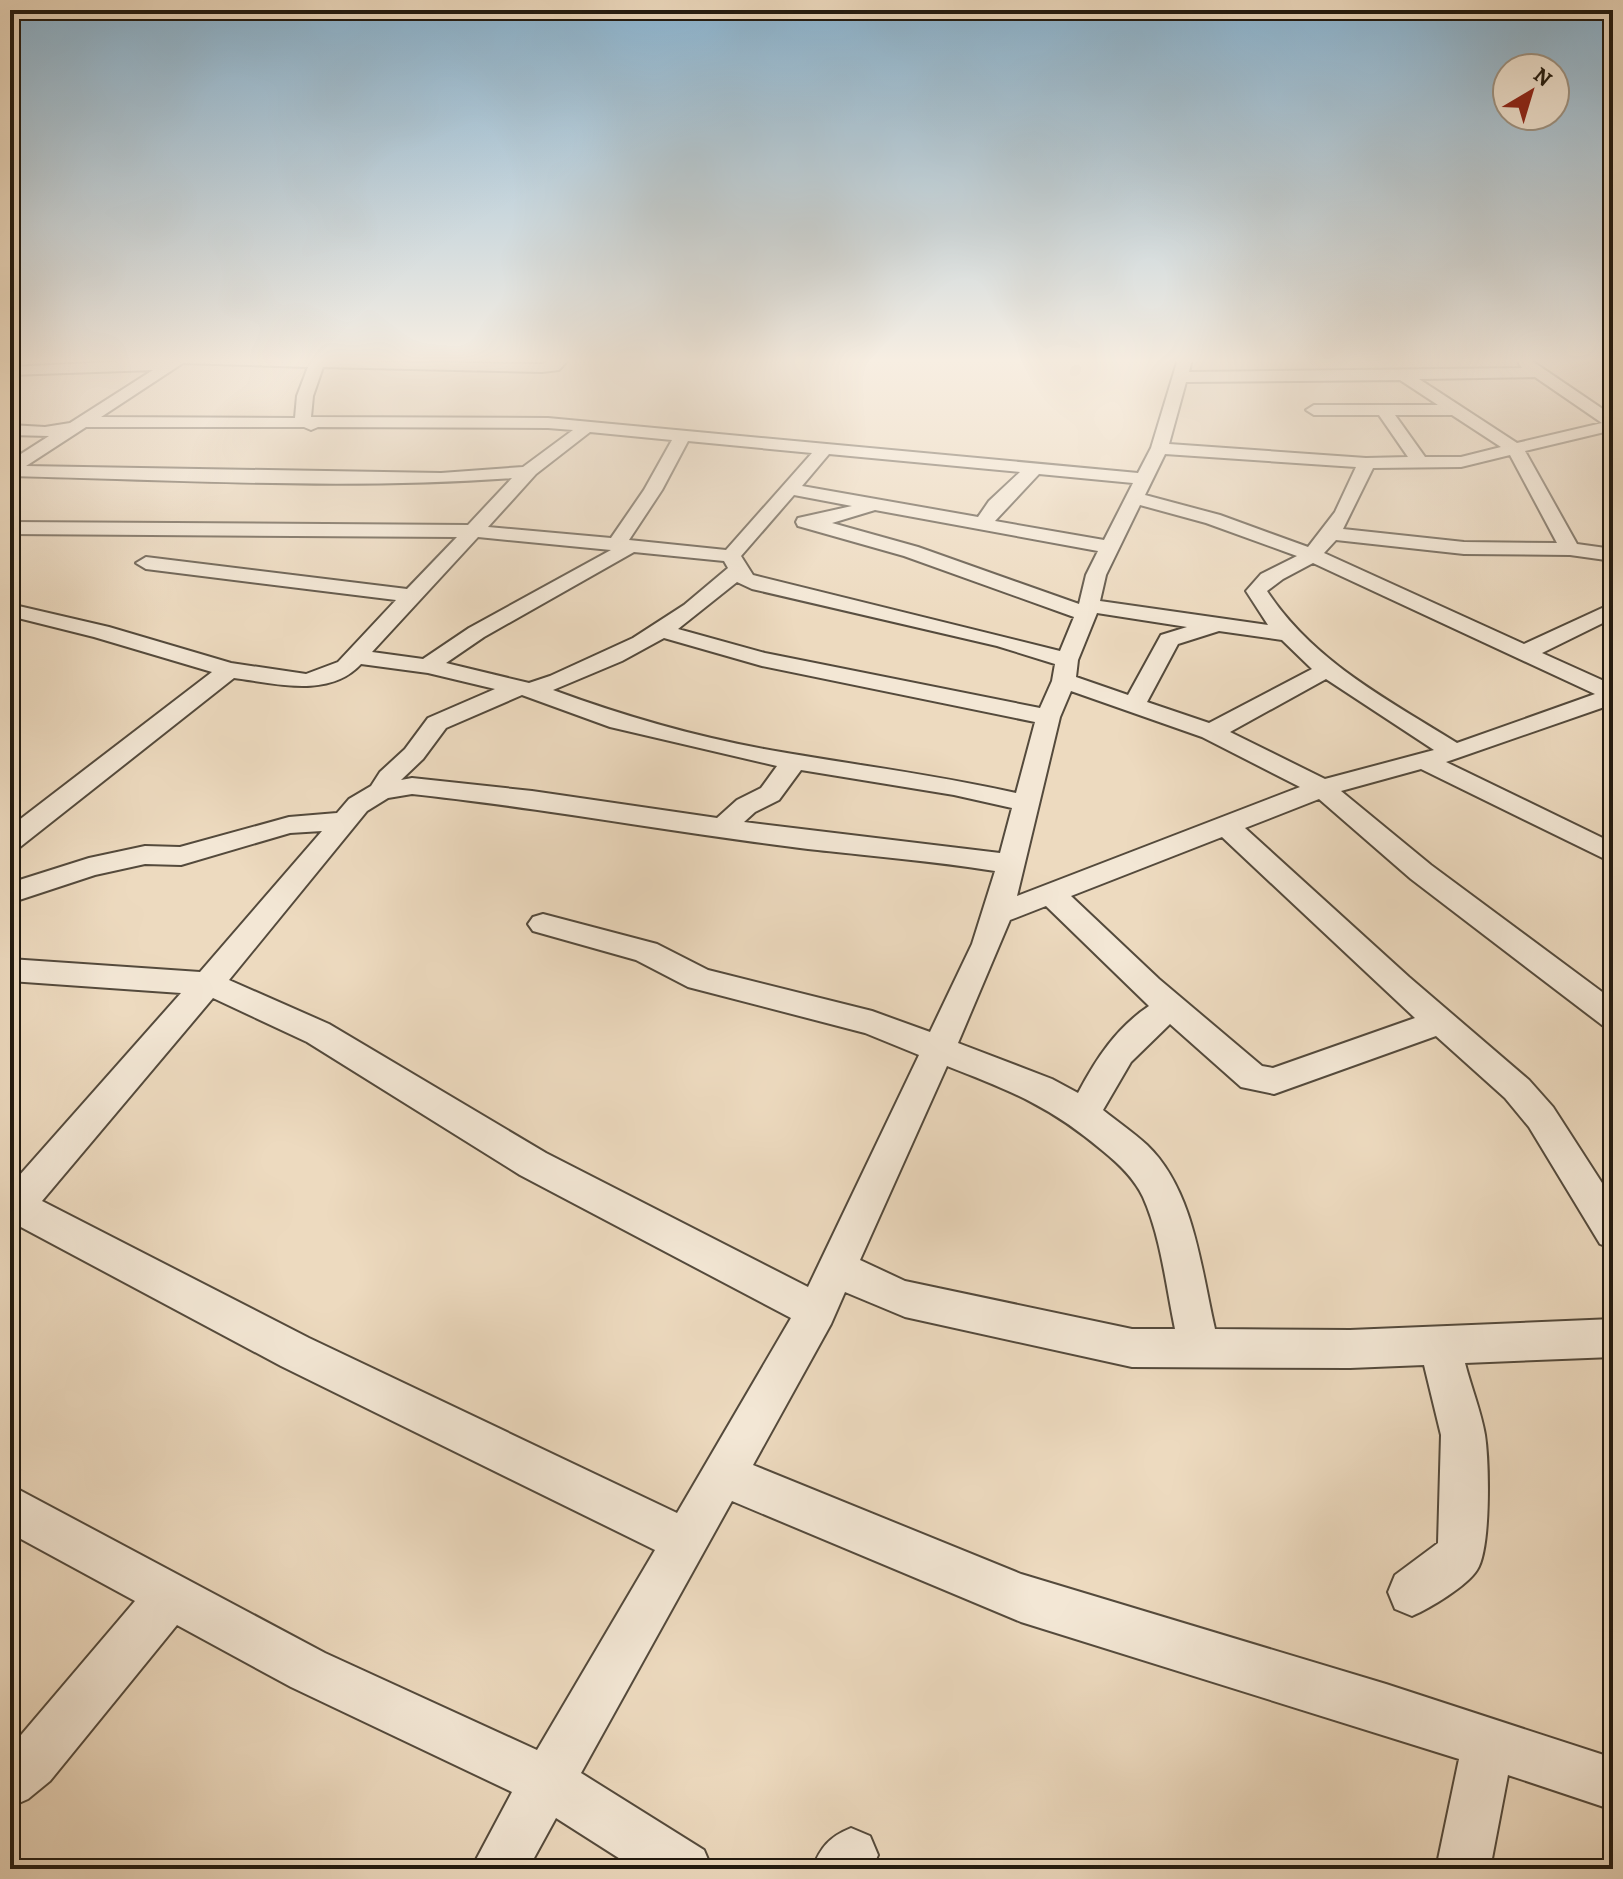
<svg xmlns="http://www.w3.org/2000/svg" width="1623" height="1879" font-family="Alegreya,serif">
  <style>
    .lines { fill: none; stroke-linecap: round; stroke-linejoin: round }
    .minor-casing { stroke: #544a3c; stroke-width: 4 }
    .minor { fill: #f3e7d5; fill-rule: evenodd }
  </style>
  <rect width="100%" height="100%" fill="#eddabf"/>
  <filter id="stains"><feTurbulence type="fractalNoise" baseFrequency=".0025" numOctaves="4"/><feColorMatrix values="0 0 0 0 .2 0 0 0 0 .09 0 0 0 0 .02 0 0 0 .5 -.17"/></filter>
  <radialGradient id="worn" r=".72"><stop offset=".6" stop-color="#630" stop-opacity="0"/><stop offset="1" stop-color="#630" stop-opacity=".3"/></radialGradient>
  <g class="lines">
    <g class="minor-casing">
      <path id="minor" d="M170 359 542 364 554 359H569L559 370 542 372 323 367 313 396 311 417 548 418 1138 473 1151 448 1178 359H1192L1189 372 1522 368 1516 359H1529L1613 416V430L1525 451 1577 544 1613 549V561L1570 555 1464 554 1336 540 1324 553 1524 644 1613 603V618L1542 653 1613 685V704L1446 762 1613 843V863L1421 769 1341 791 1431 865 1613 1000V1029L1602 1025 1411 879 1319 799 1245 828 1409 977 1529 1080 1553 1107 1613 1200V1249L1600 1244 1529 1127 1505 1098 1436 1036 1274 1094 1241 1087 1170 1024 1131 1062 1103 1110C1118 1122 1133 1132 1147 1145 1194 1190 1201 1269 1215 1329L1350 1330 1613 1319V1357L1465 1363C1471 1387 1481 1411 1485 1435 1489 1461 1491 1549 1477 1570 1467 1586 1430 1608 1412 1616L1395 1609 1388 1592 1395 1575 1438 1543 1441 1435 1424 1365 1350 1368 1132 1367 905 1317 845 1292 831 1324 753 1465 1021 1574 1386 1684 1613 1758V1810L1508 1775 1490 1869H1436L1459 1759 1021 1622 732 1501 581 1773 704 1850 712 1869H636L556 1818 528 1869H471L512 1792 291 1687 177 1625 50 1781 28 1799 10 1807V1748L135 1601 10 1533V1485L325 1653 537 1750 655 1550 281 1366 19 1226 10 1229V1186L181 993 10 981V959L200 972 322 831 290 833 181 865 145 864 95 875 10 903V883L89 858 145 846 180 847 289 817 337 813 349 799 371 786 380 772 405 749 428 718 495 689 428 673 361 664C329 699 274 683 234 678L20 847 10 850V827L212 672 94 637 10 616V604L109 627 231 663 306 674 338 662 396 600 146 569 136 563 146 557 407 589 457 537 10 534V522L468 525 512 478C345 490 177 480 10 476V461L49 436 10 435V425L45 427 70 423 153 370 10 375V367ZM183 363 308 367 297 396 295 418 101 417ZM1535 377 1602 423 1517 443 1419 379ZM1400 380 1438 405H1314L1306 410 1314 415H1379L1408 457 1366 458 1169 444 1186 382ZM1395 415H1452L1501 447 1461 457H1425ZM86 427H304L311 430 318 427 548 428 573 430 523 467 441 473 26 466ZM590 432 672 440 644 490 611 538 488 527 536 474ZM688 441 812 453 726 550 629 540 662 490ZM829 454 1020 472 989 501 978 517 802 486ZM1165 454 1356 467 1335 512 1308 547 1220 515 1145 495ZM1510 455 1557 543 1464 542 1343 529 1373 468 1461 467ZM1039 474 1133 483 1104 540 995 521ZM794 495 852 506 798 518 796 522 798 526 904 556 1074 617 1060 651 753 575 741 556ZM1140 505 1206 523 1297 556 1261 574 1246 591 1268 625 1100 601 1106 575ZM875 510 1098 551 1086 575 1079 604 918 547 832 523ZM478 537 611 550 469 628 423 659 372 652ZM634 552 724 561 728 568 684 605 633 638 550 676 529 683 446 663 484 637ZM1313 563 1595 694 1457 743C1387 699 1314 662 1267 591L1283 579ZM737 582 752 589 997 646 1055 664 1052 681 1040 708 765 653 678 629ZM1097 613 1187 627 1161 635 1128 695 1076 677 1078 660ZM1219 631 1282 640 1312 669 1209 723 1147 702 1178 644ZM664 638 762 666 1035 722 1016 793C932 774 847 764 764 749 692 736 621 715 553 690L622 661ZM1326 679 1434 750 1325 779 1230 732ZM1071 691 1202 737 1300 787 1017 896 1060 717ZM522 695 610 727 777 766 761 788 737 800 717 818 532 791 412 778 401 780 423 759 446 728ZM801 770 954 795 1012 808 1000 853 744 822 755 812 779 800ZM412 794C545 808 676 833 808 849 871 856 933 861 995 871L972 944 930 1032 872 1011 708 970 657 944 543 914 533 917 528 924 533 931 636 960 688 987 865 1033 919 1055 808 1287 546 1153 329 1024 229 980 367 811 388 798ZM1222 837 1415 1018 1273 1068 1262 1066 1159 979 1071 896ZM1046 906 1149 1006C1116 1028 1096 1059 1078 1093L1052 1079 958 1043 1010 920ZM213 998 307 1042 520 1175 791 1318 677 1513 309 1338 42 1201ZM947 1066C1011 1091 1050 1106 1103 1151 1119 1164 1134 1178 1143 1197 1161 1237 1166 1286 1175 1329H1132L905 1281 860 1260Z
        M851 1828 870 1836 878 1855 872 1869H812C821 1847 829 1837 851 1828Z"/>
    </g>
    <use href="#minor" class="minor"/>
  </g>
  <linearGradient id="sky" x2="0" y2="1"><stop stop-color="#89b6d5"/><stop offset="0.58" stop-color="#f7eee2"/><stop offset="1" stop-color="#f7eee2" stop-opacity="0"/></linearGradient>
  <rect width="1623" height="622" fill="url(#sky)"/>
  <rect width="1623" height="1879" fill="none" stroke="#eddabf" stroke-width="40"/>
  <rect x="12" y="12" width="1599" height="1855" fill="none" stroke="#211a10" stroke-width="4"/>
  <rect x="20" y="20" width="1583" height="1839" fill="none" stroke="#211a10" stroke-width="2"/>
  <g transform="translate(1531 92) rotate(38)"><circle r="38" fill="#f3e7d5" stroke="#9f9586" stroke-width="2"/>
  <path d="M0-6L14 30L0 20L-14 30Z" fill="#8f2418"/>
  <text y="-12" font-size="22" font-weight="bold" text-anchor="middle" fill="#211a10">N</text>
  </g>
  <rect width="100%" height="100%" filter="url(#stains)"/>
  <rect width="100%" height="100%" fill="url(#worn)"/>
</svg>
